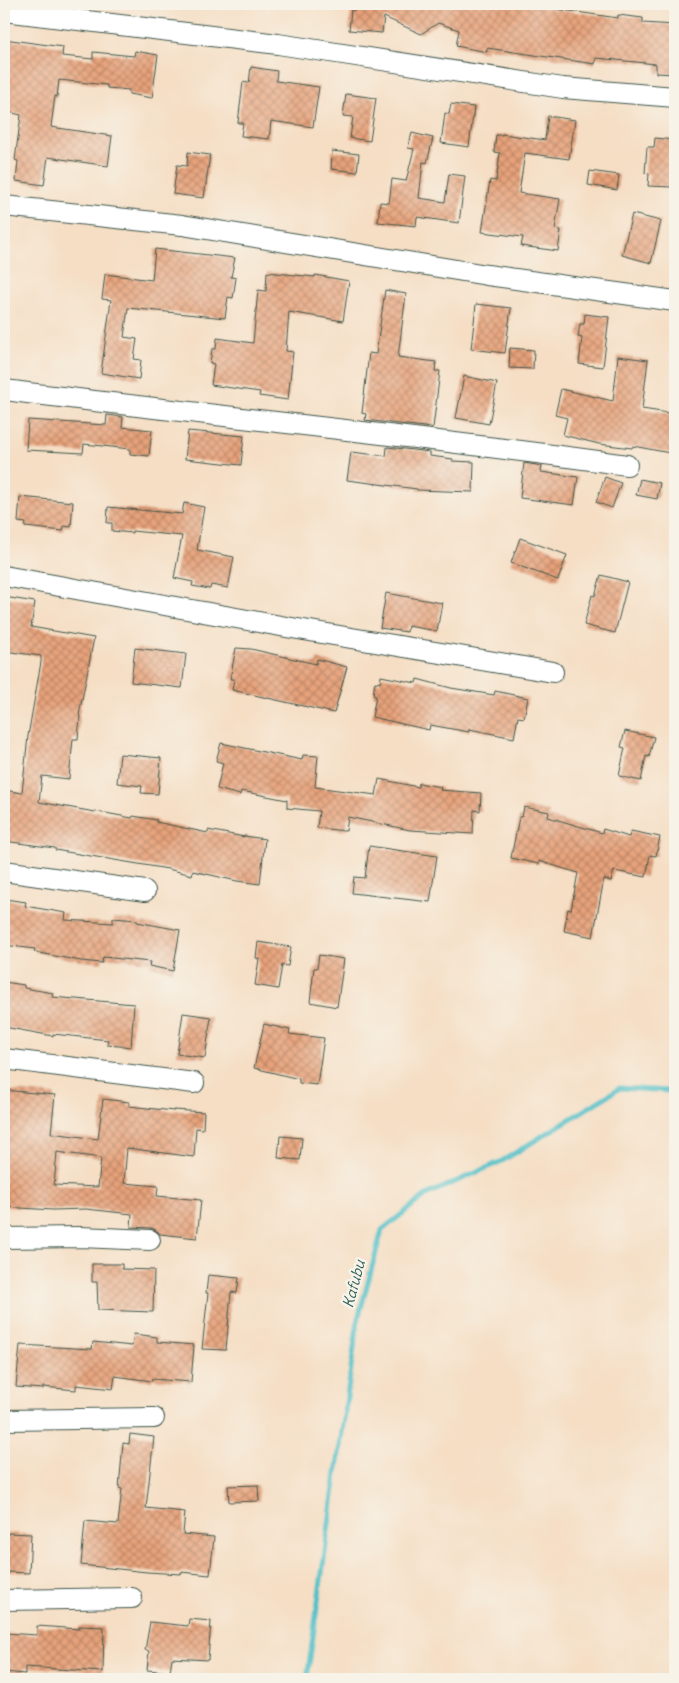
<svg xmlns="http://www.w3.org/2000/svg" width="679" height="1683" font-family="Delius,sans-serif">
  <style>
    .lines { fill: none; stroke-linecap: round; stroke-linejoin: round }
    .stream { stroke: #52c0c8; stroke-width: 5 }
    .building { fill: url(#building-cross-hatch); fill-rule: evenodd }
    .minor-casing { stroke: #3f554a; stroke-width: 22 }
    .minor { stroke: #fff; stroke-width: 20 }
    .labels { text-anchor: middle; stroke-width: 5; stroke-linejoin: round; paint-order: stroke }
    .water-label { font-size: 15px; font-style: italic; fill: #2c5e59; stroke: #f7f3e8 }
  </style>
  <defs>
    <pattern id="building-cross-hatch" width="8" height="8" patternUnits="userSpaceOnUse" patternTransform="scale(1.25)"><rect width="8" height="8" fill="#e8a27a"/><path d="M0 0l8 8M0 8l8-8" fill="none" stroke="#bb8565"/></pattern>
  </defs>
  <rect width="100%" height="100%" fill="#f7f3e8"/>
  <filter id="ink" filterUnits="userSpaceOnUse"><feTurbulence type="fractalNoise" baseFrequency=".02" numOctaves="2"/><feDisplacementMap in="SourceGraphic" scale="10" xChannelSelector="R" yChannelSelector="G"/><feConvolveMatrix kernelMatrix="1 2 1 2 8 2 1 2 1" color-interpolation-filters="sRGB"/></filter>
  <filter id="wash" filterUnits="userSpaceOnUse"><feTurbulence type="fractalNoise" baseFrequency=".0096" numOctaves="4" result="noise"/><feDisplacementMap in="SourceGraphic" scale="20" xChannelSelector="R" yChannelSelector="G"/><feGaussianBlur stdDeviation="1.12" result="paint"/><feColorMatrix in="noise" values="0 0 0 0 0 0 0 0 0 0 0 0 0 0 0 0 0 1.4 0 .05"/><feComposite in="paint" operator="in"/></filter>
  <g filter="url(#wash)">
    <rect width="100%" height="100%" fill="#f5dec4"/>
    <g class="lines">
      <path class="stream" d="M307 1679 358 1319 382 1230 426 1195 502 1161 620 1088 670 1091 675 1084"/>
    </g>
    <g id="blocks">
      <path class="building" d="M355 4H543L542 7 618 18V15L643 18V23L675 25V74L656 73V64L596 58 595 64 487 48V52L456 46 459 30 438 23 421 34 384 17 382 33 349 30 351 10H356V4Z
        M4 39 63 47 62 56 93 59V52L134 56 135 51 158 55 152 98 129 94V90L107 88V85L59 80 57 97 55 96 51 127 112 136 108 166 48 157 44 185 16 181 18 161 15 160 21 115 4 111Z
        M251 67 277 71 276 81 319 87 313 127 271 121 269 139 241 136 243 123H238L243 82 249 83Z
        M346 94 376 98 370 141 350 138 353 117 343 116Z
        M451 104 474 107 469 147 441 143 445 113 449 114Z
        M548 116 575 120 569 159 525 153 519 193 560 199 555 229 561 230 558 251 521 246 523 237 482 232 490 180 496 181 500 153 494 152 496 135H502V134L545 140Z
        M412 133 433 138 427 163 423 162 419 198 445 202 449 174 465 176 459 223 417 217 416 226 378 222 380 202 389 203 392 179 406 181 414 149 408 148Z
        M655 138 674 140 672 187 648 186 649 174 645 173 647 147H654Z
        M332 151 359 154 357 172 331 169Z
        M188 152 210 155 204 198 173 194 177 165 187 166Z
        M590 171 619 175 617 190 588 185Z
        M632 214 661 221 651 263 622 255Z
        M155 249 235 258 231 277 236 278 233 298 228 297 225 318 128 308 124 337 137 339 134 359 141 360 139 379 101 373 111 300 102 299 105 274 152 280Z
        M267 272 315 277V275L349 281 343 321 289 312 286 351 293 352 288 400 259 396 260 392 211 385 214 364 210 363 212 349H216L217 338 253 343 258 290 266 291Z
        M385 290 406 294 398 357 436 362 435 371H440L433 428 365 420 366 414 362 413 369 353 376 354Z
        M476 304 511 308 505 353 471 349Z
        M585 314 609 317 603 367 579 364 582 338 578 337 580 324H584Z
        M510 348 534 350 533 369 509 368Z
        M618 356 648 360 642 409 675 414V454L633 446 632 448 599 444 563 435 567 418 555 415 561 389 613 401Z
        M464 376 497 383 489 424 456 418Z
        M107 415 123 417 122 427 152 430 149 456 130 454V449L84 444 83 453 26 450 28 420 106 425Z
        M188 431 244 436 241 465 185 459Z
        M387 447 430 452V456L453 459 452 461 474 462 473 492 417 490V489L347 480 351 452 386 456Z
        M524 463 542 466 541 472 578 477 574 505 520 498Z
        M605 477 621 483 612 508 596 502Z
        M640 479 660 483 657 499 636 495Z
        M20 497 73 502 71 527 64 526 63 531 25 527 26 523 18 522Z
        M184 503 204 507 197 550 234 557 228 588 211 585 210 589 192 586 193 582 174 578 182 536 132 531V533L112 531V523H107L108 507 182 514Z
        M520 538 567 555 558 580 511 563Z
        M601 575 628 582 615 633 584 625 592 595 595 596Z
        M386 593 442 603 437 631 408 626 407 632 380 628Z
        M4 597 35 602 31 627 94 638 79 715 80 716 78 739H73L69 779 42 776 39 802 95 812V811L132 818 133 816 157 820 156 822 208 833V830L244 837V836L265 839 260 884 237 881 193 871 192 875 168 869 55 850V848L4 841V790L22 793 28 736 41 662V656L4 651Z
        M135 648 186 654 182 688 131 682Z
        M236 648 251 649 316 664 317 659 347 667 334 713 232 690 234 679H230Z
        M381 676 416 683 417 679 451 688 494 695 495 691 528 698 524 718 518 717 514 738 469 729V732L430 725 429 730 372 717 376 696 373 695 375 682 380 683Z
        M625 731 654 737 649 757 646 756 641 781 619 776 625 748 621 747Z
        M221 743 302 760 303 755 318 756 315 787 376 795 379 779 418 787 419 783 441 787 440 790 481 793 480 811 474 810 473 834 410 830 348 817 346 831 317 828 319 811 287 808V800L241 791 240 795 217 789 223 763 216 761Z
        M120 754 161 758 158 794 141 793 142 786 117 783Z
        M524 807 549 812 548 817 602 833 603 829 629 837 631 831 660 837 656 856 650 855 646 877 614 871 611 881 604 879 593 937 564 931 568 909 571 910 578 873 539 861V864L511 858 519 817H522Z
        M369 846 437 856 430 902 352 893 354 877 365 878Z
        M5 899 26 902 25 906 66 913 65 920 113 923V918L137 920V922L180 930 173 971 149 966 150 962 103 957 102 963 81 961 34 952 35 949 4 945Z
        M258 942 291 947 288 966 282 965 278 989 255 985 259 959 256 958Z
        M319 955 344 959 337 1007 310 1002 314 968H317Z
        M4 982 24 985V988L53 993 52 997 134 1004 131 1047 107 1045 108 1040 53 1034V1036L4 1027Z
        M183 1013 211 1017 205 1058 177 1054Z
        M264 1024 290 1030 289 1034 324 1038 317 1085 299 1083V1079L254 1068Z
        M4 1090 55 1095 51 1133 98 1139 103 1099 129 1102V1106L174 1111V1110L204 1112 203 1129 196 1128 194 1157 127 1148 124 1183 158 1186 157 1196 201 1200 197 1238 160 1234 156 1230 151 1228 131 1227 132 1214 86 1209 53 1210 4 1207ZM57 1152 101 1158 98 1187 54 1185Z
        M280 1136 302 1138 300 1160 278 1158Z
        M92 1264H122V1269L154 1270 153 1312 98 1310 97 1282H92Z
        M208 1275 239 1278 237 1293 231 1292 226 1350 202 1349 208 1293H206Z
        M134 1334 157 1337V1342L194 1345 191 1382 152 1379V1381L115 1376 113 1389 76 1385V1390L43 1387V1389L16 1387 20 1345 92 1349 93 1342 132 1346Z
        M130 1434 154 1437 146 1508 185 1512 183 1534 214 1537 210 1575 181 1572V1574L147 1572 81 1565 85 1521 118 1524 122 1489 119 1488 123 1443 129 1444Z
        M258 1485 259 1501 229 1502 228 1486Z
        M8 1533 31 1534 29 1573 6 1572Z
        M189 1619 211 1621 208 1660 172 1658 170 1672 147 1670 149 1651 145 1650 150 1622 188 1626Z
        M37 1626 79 1629V1626L104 1627 103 1672 25 1667V1674L4 1672V1633L37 1635Z"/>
    </g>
  </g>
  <g filter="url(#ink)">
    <use href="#blocks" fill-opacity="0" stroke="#3f554a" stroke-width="1"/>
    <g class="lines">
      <g class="minor-casing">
        <path id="minor" d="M4 11 278 44 563 88 675 97
          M4 206 182 225 487 275 675 301
          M4 390C212 416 420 436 627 465
          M4 576 292 628 553 672
          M4 871 145 891
          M4 1059 194 1083
          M4 1238 80 1237 150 1240
          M4 1420 154 1418
          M4 1600 132 1598"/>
      </g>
      <use href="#minor" class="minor"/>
    </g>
  </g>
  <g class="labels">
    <g class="water-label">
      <text transform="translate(354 1284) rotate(-75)" y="5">Kafubu</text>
    </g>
  </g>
  <rect width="679" height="1683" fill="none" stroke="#f7f3e8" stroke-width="20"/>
</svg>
